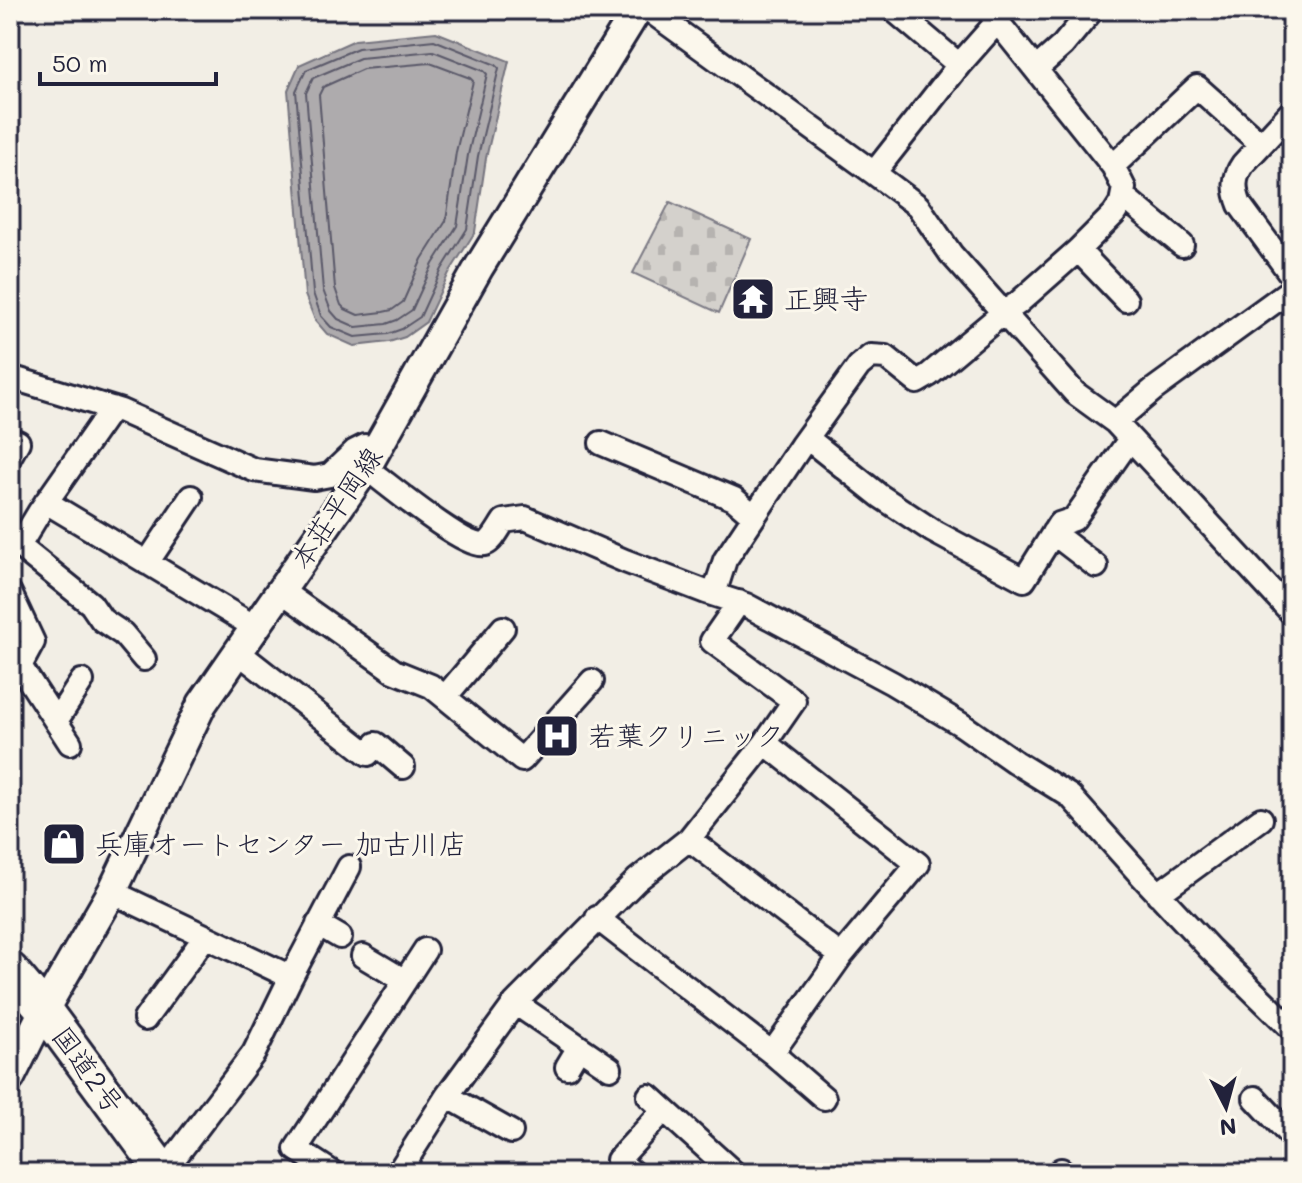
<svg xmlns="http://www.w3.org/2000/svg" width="1302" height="1183" font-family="Mali,'Klee One',sans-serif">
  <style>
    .cemetery { fill: url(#cemetery-stones); stroke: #7b7a84; stroke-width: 2 }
    .water { fill: #aeabad; stroke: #76747f; stroke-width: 2 }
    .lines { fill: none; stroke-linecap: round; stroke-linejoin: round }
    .shore { stroke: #5a5969; stroke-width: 2 }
    .minor-casing { stroke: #22223b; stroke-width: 28 }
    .major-casing { stroke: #22223b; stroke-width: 34 }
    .highway-casing { stroke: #22223b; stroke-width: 40 }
    .minor { stroke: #fbf7ec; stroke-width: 22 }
    .major { stroke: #fbf7ec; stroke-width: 28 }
    .highway { stroke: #fbf7ec; stroke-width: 34 }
    .labels { text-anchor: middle; stroke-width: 6; stroke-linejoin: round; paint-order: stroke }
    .poi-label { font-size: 28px; fill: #22223b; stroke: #fbf7ec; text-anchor: start }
    .street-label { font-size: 28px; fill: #22223b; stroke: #fbf7ec }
  </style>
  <defs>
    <pattern id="cemetery-stones" width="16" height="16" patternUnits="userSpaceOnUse" patternTransform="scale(2)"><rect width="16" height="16" fill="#d4d1cc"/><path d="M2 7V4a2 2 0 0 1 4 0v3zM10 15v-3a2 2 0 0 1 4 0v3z" fill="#b6b3b0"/></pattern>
  </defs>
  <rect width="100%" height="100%" fill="#f2eee5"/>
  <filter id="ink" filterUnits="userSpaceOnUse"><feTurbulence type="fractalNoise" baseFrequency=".0125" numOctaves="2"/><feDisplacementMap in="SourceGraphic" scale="16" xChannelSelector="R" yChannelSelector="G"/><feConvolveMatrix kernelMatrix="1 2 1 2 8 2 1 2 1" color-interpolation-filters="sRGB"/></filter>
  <g filter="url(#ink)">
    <path class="cemetery" d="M670 202 751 239 719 313 633 273Z"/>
    <path class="water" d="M436 32 509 61 486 158 475 232 449 273 426 322 405 337 389 342 354 346 327 334 315 320 305 295 288 90 299 65 355 40Z"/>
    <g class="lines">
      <path class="shore" d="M434 40 496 65 499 68 478 156 467 229 442 269 420 317 402 329 388 334 355 337 331 327 321 316 313 293 296 91 306 70 358 48Z
        M433 51 484 71 487 74 468 155 457 226 433 264 412 310 397 320 386 324 356 327 338 319 331 311 323 290 306 93 313 78 360 58Z
        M430 63 470 78 473 81 456 152 446 221 422 259 403 302 392 310 383 312 358 315 345 309 341 305 335 288 319 95 323 87 363 69Z"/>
      <g class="minor-casing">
        <path id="minor" d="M649 10 874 173 918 206 951 254 1075 393 1115 422 1292 613
          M894 10 959 65
          M988 10 1113 166
          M1036 69 1063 45 1092 10
          M1292 111 1243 164C1233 178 1234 190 1240 205L1292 276
          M874 173 959 65 997 22
          M1123 196 1182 245
          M1078 250 1126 300
          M10 377 121 411 254 470 314 478 330 475 355 451 365 446 376 449
          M112 408 40 511 19 546 91 604 102 620 123 634 144 659
          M1115 422 1153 390 1292 289
          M807 438 880 496 933 531 1024 580 1059 524 1074 519 1130 439
          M10 439 18 442 10 456
          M601 443 734 499 754 516
          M366 468C385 482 466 550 485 544 493 541 499 528 504 521L525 518 625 561 706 592 746 605 892 683 962 725 1015 762 1070 796 1138 872 1210 949 1292 1029
          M46 502 255 627
          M1053 533 1096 566
          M147 563 191 497
          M280 590 394 671 431 686 522 760 592 681
          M10 593 33 642 20 666 10 673
          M714 594 725 560 801 446 859 366 871 356 886 357 917 382 929 375 1003 313 1018 303 1078 250 1114 214 1121 203 1124 188 1113 166 1197 87 1261 144
          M238 652 368 754 376 744 403 767
          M20 666 70 743
          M445 697 503 628
          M56 721 82 681
          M765 743 918 864 841 956 772 1053
          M689 839 841 956
          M112 892 291 977
          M1158 894 1261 819
          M597 918 772 1053 824 1098
          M318 924 340 937
          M363 956 405 981
          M515 1003 610 1068
          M145 1019 205 937
          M567 1067 579 1047
          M447 1096 511 1132
          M649 1096 734 1173
          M1255 1098 1292 1137
          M1061 1170 1064 1173
          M163 1173 254 1053 291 977 349 867
          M333 1173 296 1149 425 950
          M398 1173 447 1096 515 1003 637 880 689 839 765 743 794 701 712 641 739 602
          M633 1173 618 1160 664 1110"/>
      </g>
      <g class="major-casing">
        <path id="major" d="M10 1078 44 1010 112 892 202 704 366 468 479 267 637 10"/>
      </g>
      <g class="highway-casing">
        <path id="highway" d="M10 970 44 1010 164 1173"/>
      </g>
      <use href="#minor" class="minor"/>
      <use href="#major" class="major"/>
      <use href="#highway" class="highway"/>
    </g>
  </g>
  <defs>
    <g id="temple-square" transform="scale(2.3)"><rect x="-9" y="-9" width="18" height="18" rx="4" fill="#22223b" stroke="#fbf7ec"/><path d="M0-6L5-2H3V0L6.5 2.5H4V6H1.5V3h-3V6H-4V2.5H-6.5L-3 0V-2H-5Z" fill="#fff"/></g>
    <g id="hospital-square" transform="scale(2.3)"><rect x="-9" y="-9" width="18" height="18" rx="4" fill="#22223b" stroke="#fbf7ec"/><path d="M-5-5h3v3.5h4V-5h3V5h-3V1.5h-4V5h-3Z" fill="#fff"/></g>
    <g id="shop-square" transform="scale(2.3)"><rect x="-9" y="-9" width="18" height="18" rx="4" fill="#22223b" stroke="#fbf7ec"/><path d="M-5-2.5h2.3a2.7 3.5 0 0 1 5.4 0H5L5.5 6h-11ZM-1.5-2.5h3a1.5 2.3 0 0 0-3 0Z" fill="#fff"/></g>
  </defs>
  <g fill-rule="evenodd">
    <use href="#temple-square" x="753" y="299"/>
    <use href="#hospital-square" x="557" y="736"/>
    <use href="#shop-square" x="64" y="844"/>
  </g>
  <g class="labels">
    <g class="poi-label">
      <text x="784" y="309">正興寺</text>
      <text x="588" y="746">若葉クリニック</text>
      <text x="95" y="854">兵庫オートセンター 加古川店</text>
    </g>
    <g class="street-label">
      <text transform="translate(336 508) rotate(-56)" y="10">本荘平岡線</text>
      <text transform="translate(88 1070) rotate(54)" y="10">国道2号</text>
    </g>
  </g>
  <rect width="1302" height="1183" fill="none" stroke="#fbf7ec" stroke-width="40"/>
  <rect x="20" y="20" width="1262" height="1143" fill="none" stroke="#22223b" stroke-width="3" filter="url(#ink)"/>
  <g transform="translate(1226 1107) rotate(174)" stroke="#fbf7ec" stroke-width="6" paint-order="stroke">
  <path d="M0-6L14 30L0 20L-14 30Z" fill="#22223b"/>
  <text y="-12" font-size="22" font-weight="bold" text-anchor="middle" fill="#22223b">N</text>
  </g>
  <path d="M40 72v12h176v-12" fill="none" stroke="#22223b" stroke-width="4"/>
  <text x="52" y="72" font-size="24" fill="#22223b" stroke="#fbf7ec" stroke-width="6" paint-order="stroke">50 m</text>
</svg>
